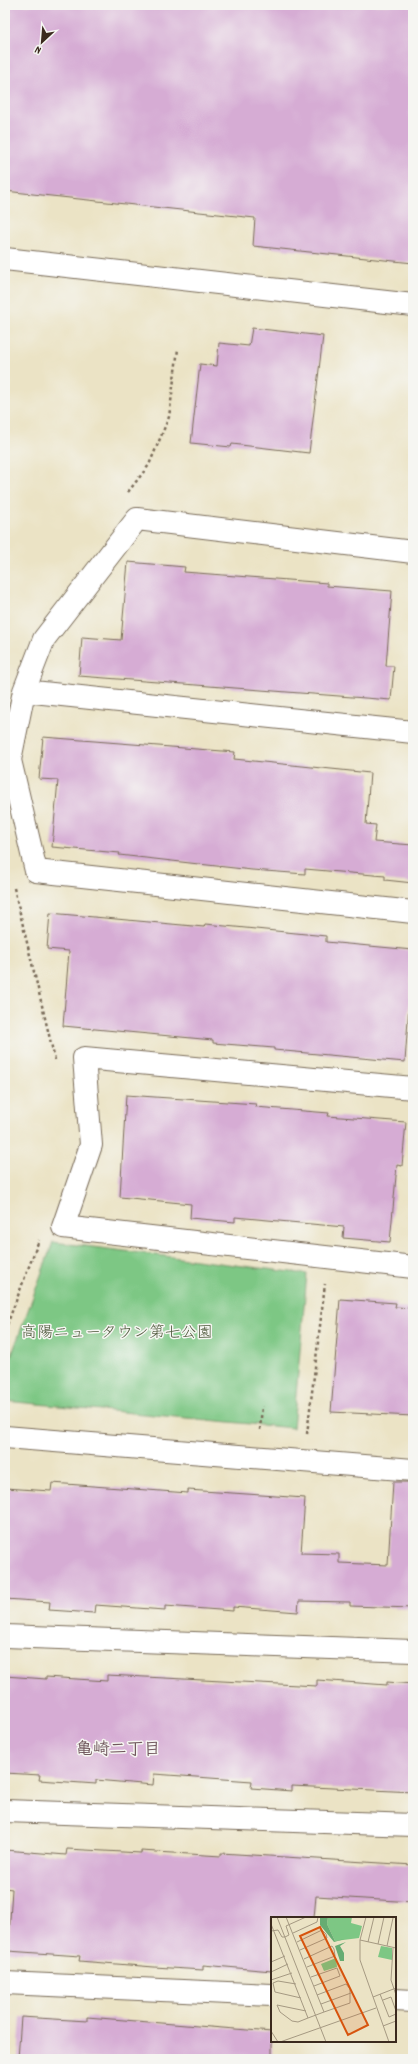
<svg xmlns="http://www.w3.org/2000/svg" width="418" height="2064" font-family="Dekko,'Klee One',sans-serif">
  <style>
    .green { fill: #7dc784; stroke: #5c7851 }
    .building { fill: #d6acd4 }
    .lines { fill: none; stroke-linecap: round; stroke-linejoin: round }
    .minor-casing { stroke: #796b58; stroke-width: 24 }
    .tertiary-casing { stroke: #796b58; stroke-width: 24 }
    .path { stroke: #796b58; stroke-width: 2.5; stroke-dasharray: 3 3; stroke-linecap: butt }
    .minor { stroke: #fff; stroke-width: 22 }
    .tertiary { stroke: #fff; stroke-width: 22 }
    .labels { text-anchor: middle; stroke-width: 3; stroke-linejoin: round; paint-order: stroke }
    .park-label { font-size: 16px; fill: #4f593d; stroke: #f6f6f2 }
    .neighbourhood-label { font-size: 17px; font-weight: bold; fill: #71585e; stroke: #f6f6f2 }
    .inset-road { fill: none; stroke: #a59982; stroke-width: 1 }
    .view { fill: #d7540e; fill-opacity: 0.15; stroke: #d7540e; stroke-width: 2 }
    .inset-edge { fill: none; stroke: #3b2a1e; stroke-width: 2 }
  </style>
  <rect width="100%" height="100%" fill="#f6f6f2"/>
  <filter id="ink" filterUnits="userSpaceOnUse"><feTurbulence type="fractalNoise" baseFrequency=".025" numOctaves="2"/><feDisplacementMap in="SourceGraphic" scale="8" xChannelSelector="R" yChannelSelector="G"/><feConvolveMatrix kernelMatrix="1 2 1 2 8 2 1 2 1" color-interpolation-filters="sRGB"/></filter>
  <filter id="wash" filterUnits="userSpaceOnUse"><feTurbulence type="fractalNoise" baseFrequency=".012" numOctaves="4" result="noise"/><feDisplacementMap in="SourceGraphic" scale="16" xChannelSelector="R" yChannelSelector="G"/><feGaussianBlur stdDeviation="0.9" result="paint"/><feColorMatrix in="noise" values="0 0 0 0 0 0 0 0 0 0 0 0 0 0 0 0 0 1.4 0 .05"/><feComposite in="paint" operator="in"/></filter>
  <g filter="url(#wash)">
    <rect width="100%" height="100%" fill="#ebe3c5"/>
    <path class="green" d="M53 1242 307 1274 293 1428 5 1401V1373Z"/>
    <g id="blocks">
      <path class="building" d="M5 5H413V263L253 246 255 218 5 191Z
        M252 328 323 336 309 453 232 444 231 447 191 443 200 364 217 366 219 343 249 346Z
        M128 562 185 567 184 572 327 583V586L392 591 386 666H394L391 700 79 676 82 637 121 640Z
        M43 737 235 752 234 759 370 773 366 824 376 825 374 842 413 845V883L385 880V876L305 869V874L252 870 119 855 120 853 52 847 58 780 39 779Z
        M50 913 204 927 205 924 326 936V942L413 950 405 1062 274 1050V1048L213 1043V1040L63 1026 69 951 47 949Z
        M126 1095 256 1104 255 1107 329 1113 328 1116 406 1122 402 1166 397 1165 390 1242 343 1238 344 1227 235 1217V1222L190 1218 191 1204 120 1197Z
        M340 1299 396 1303 395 1307 413 1308V1416L331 1412Z
        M393 1482H413V1608L350 1606V1602L299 1601 298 1612 233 1607V1611L165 1606V1610L95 1605 94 1613 49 1610 50 1602 5 1599V1488L51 1491 52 1483 188 1493V1490L305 1498 301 1553 339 1554V1563L388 1565Z
        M107 1675 317 1686V1680L387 1685V1682L413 1684V1792L292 1786V1791L251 1788 252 1781 154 1774 153 1785 96 1780V1784L39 1780 40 1775 5 1773V1676L46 1679V1677L107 1681Z
        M67 1849 141 1853V1851L221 1856V1853L413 1865V1902L316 1896 314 1918H272V1971L203 1965V1970L154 1967 79 1961 80 1956 8 1951 12 1889 5 1888V1850L66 1855Z
        M21 2017 87 2021V2017L272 2032V2059H18Z"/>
    </g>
  </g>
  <g filter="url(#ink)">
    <use href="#blocks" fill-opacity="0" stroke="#796b58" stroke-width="1"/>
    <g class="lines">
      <g class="minor-casing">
        <path id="minor" d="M413 552 137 519 44 639 24 691 10 760 36 871 413 912
          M24 691 413 732
          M413 1088 84 1058 91 1145 63 1227 413 1267
          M5 1437 413 1470
          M5 1636 413 1651
          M5 1811 413 1825
          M5 1983 272 1995
          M395 2000 413 2001"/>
      </g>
      <g class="tertiary-casing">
        <path id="tertiary" d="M5 259 413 305"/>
      </g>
      <path class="path" d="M128 492 149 465 169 417 178 349
        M14 888 55 1060
        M5 1330 39 1240
        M260 1430 262 1406
        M307 1434 325 1284"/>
      <use href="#minor" class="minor"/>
      <use href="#tertiary" class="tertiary"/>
    </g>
  </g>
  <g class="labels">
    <g class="park-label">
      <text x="117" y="1337">高陽ニュータウン第七公園</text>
    </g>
    <g class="neighbourhood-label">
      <text x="118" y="1754">亀崎二丁目</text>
    </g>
  </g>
  <g transform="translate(271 1917)">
    <rect width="125" height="125" fill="#ebe3c5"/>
    <path d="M57 0H81L80 6 91 9 88 21 64 24 56 7ZM110 29 121 31V43L107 40ZM65 41 66 50 53 54 50 47Z" fill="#7dc784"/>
    <path d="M49 0H57L56 7 64 24 74 22 63 25 49 8ZM75 25 69 29 73 36V44H69L64 29Z" fill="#66ac72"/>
    <path class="inset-road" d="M6 0 55 125M95 0 89 23V43L118 125M0 7 37 101 53 95 15 0M0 14 7 13 11 20H14L18 18 15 9 35 0M22 16 46 5 47 0M89 23 125 31M26 25 51 13 55 17 56 21 29 33M97 25 103 0M107 27 113 0M116 29 122 1M122 31 120 63 125 78M33 42 61 29 63 32 64 39 36 50M0 45 14 39M0 55 17 47M40 60 66 51 69 59 43 69M0 63 21 56M25 67 7 64 2 66 4 75 30 81M109 77 118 100 125 97M46 78 75 67 79 72V86L53 95M102 80 125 71M112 83 120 80 125 94M50 87 80 76M35 94 6 88 9 95 21 104 27 105 37 101M112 109 125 104M0 114 7 125M9 125 105 91"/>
    <path class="view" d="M49 10 97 108 77 118 29 19Z"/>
    <rect width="125" height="125" class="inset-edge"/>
  </g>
  <rect width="418" height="2064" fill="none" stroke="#f6f6f2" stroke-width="20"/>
  <g transform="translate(42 42) rotate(206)" stroke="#f6f6f2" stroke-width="3" paint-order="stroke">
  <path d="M0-3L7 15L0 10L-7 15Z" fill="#3b2a1e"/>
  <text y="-6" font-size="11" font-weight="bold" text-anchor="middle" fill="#3b2a1e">N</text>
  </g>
</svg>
